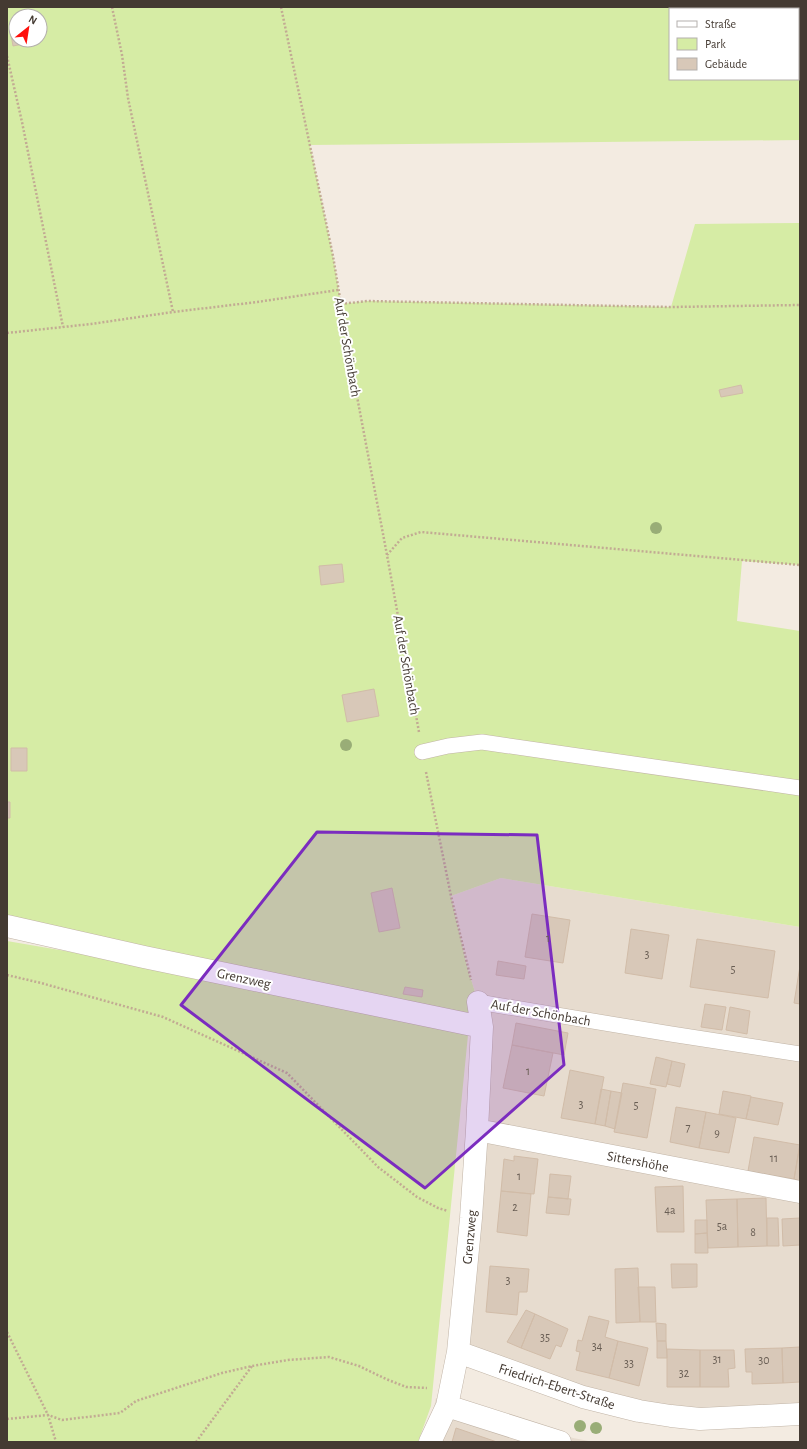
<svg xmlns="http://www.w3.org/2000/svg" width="807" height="1449" font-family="'Alegreya Sans',sans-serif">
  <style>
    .residential { fill: #e7dccf }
    .green { fill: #d6eca5; fill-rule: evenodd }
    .building { fill: #d8c8b8; stroke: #d1bca8 }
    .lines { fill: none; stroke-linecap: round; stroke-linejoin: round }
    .service-casing { stroke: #c1b4a6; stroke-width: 16 }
    .minor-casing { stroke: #c1b4a6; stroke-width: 23 }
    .path { stroke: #c2ab93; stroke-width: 2.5; stroke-dasharray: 2 2; stroke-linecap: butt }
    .service { stroke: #fff; stroke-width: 15 }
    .minor { stroke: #fff; stroke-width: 22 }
    .tree { fill: #99ad77 }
    .marked { fill: #7b2cbf; fill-opacity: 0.2; stroke: #7b2cbf; stroke-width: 3; stroke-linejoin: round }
    .labels { text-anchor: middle; stroke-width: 4; stroke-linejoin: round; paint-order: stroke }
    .number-label { font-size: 12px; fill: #695e54 }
    .street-label { font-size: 14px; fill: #443a32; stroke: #fff }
  </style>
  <rect width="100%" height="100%" fill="#f3ebe1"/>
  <path class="residential" d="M501 878 800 927V1414L700 1419 458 1352 478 1002 467 966 451 896Z
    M436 1398 573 1438 594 1442H427Z"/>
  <path class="green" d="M7 7H800V140L310 145 333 256 341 304 367 301 671 307 695 224 800 223V565L742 561 737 621 800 631V927L501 878 451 896 467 966 478 1002 469 1025 431 1406 418 1442H7V941L328 996 7 926ZM670 9H798V79H670ZM16 16H40V40H16Z"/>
  <path class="building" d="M16 28V40H22L23 44 13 46 10 29Z
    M741 385 743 393 721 397 719 390Z
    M342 564 344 582 321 585 319 566Z
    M374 689 379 716 347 722 342 695Z
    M11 748H27V771H11Z
    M7 802H10V818H7Z
    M392 888 400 928 379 932 371 893Z
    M532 914 570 920 563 963 525 957Z
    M631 929 669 935 662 979 625 973Z
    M697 939 775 951 768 998 690 987Z
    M498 961 526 966 524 979 496 975Z
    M800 966V1004L794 1003Z
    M405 987 423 990 422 997 403 994Z
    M705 1004 726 1007 722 1030 701 1027Z
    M730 1007 750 1011 747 1034 726 1030Z
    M516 1023 568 1033 564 1055 512 1045Z
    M512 1045 553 1053 544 1096 503 1088Z
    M656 1057 672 1061 666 1087 650 1084Z
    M672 1061 685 1064 680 1087 667 1084Z
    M570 1070 604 1077 595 1124 561 1118Z
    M623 1083 656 1089 647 1138 614 1132Z
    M601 1089 611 1091 605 1126 595 1124Z
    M611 1091 622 1093 615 1129 605 1126Z
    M723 1091 751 1096 746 1119 719 1114Z
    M751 1097 783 1103 778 1125 746 1119Z
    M676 1107 706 1112 699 1148 670 1142Z
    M706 1112 736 1118 729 1153 699 1148Z
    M754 1137 800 1145 794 1179 748 1171Z
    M800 1143V1181L794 1179Z
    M514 1156 538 1159 534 1194 501 1191 504 1159 514 1161Z
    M550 1174 571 1176 568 1199 548 1197Z
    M683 1186 684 1232H657L655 1187Z
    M501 1191 531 1194 527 1236 497 1232Z
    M548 1197 571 1199 569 1215 546 1213Z
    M766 1198 767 1246 738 1247 737 1199Z
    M737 1199 738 1247 708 1248 706 1200Z
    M767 1218H778L779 1246H767Z
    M800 1218V1245L783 1246 782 1219Z
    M695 1220H707V1233L695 1234Z
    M707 1233 708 1253H695V1234Z
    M671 1264H697V1287L672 1288Z
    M490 1266 529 1269 527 1292H519L517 1315 486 1312Z
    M638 1268 640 1322 616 1323 615 1269Z
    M638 1287H655L656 1322H640Z
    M526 1310 535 1314 521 1348 507 1342Z
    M535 1314 568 1329 561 1347 556 1345 550 1359 521 1348Z
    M589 1316 609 1321 605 1337 618 1341 609 1378 576 1370 580 1352 576 1351 578 1340 582 1341Z
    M656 1323 666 1324V1341H657Z
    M618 1341 648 1348 639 1386 609 1378Z
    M657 1341H666L667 1358H657Z
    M800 1347V1382L783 1383 782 1348Z
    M782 1348 783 1383 752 1384V1372H746L745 1349Z
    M667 1349 700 1350V1387H667Z
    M700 1350H734L735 1368 728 1369 729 1387H700Z
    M456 1428 497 1442H452Z"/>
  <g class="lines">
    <g class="service-casing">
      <path id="service" d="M422 752 448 746 482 742 800 788
        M478 1002 671 1034 800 1054"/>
    </g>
    <g class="minor-casing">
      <path id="minor" d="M7 926 144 957 482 1027
        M477 1130 800 1192
        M458 1352 583 1397 639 1411 671 1416 700 1419 800 1414
        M447 1406 560 1442
        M430 1442 447 1406 458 1352 471 1218 477 1130 482 1027 478 1002"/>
    </g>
    <path class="path" d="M112 7 122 55 128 98 173 312
      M281 7 333 256 352 370 387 555 419 732
      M7 56 22 122 63 327
      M341 304 367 301 671 307 800 305
      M7 333 91 324 173 312 257 302 338 290
      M387 555 402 538 421 532 800 565
      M426 772 451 896 471 980
      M7 975 41 983 163 1017 287 1073 378 1167 417 1197 438 1208 448 1211
      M7 1332 48 1415 56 1442
      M7 1419 48 1415 62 1420 120 1413 136 1401 222 1373 252 1366 288 1360 329 1357 359 1366 386 1379 406 1387 427 1388
      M196 1442 252 1366"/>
    <use href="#service" class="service"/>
    <use href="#minor" class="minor"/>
  </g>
  <g class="tree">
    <circle cx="656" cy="528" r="6"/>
    <circle cx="346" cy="745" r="6"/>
    <circle cx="580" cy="1426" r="6"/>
    <circle cx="596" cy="1428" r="6"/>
  </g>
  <path class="marked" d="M317 832 537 835 564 1065 425 1188 181 1005Z"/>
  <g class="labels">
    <g class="number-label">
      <text x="548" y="942">1</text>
      <text x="647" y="958">3</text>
      <text x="733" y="973">5</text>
      <text x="528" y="1075">1</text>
      <text x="581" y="1108">3</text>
      <text x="636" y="1109">5</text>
      <text x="688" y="1131">7</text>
      <text x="717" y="1137">9</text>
      <text x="774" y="1162">11</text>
      <text x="519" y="1180">1</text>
      <text x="515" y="1211">2</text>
      <text x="670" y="1214">4a</text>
      <text x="722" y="1230">5a</text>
      <text x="753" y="1236">8</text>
      <text x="508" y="1284">3</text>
      <text x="545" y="1341">35</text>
      <text x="597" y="1350">34</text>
      <text x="717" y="1363">31</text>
      <text x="764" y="1364">30</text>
      <text x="629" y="1367">33</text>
      <text x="684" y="1377">32</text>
    </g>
    <g class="street-label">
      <text transform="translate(348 347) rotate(80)" y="5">Auf der Schönbach</text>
      <text transform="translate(407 665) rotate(80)" y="5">Auf der Schönbach</text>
      <text transform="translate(244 978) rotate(12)" y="5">Grenzweg</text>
      <text transform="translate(541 1012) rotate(10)" y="5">Auf der Schönbach</text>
      <text transform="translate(638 1161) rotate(11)" y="5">Sittershöhe</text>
      <text transform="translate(469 1237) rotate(-85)" y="5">Grenzweg</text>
      <text transform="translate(557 1386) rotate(18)" y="5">Friedrich-Ebert-Straße</text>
    </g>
  </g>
  <rect width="807" height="1449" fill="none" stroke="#443a32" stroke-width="16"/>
  <rect x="669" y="8" width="130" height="72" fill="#ffffff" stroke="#b4b0ad"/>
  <rect x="677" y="21" width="20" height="6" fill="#ffffff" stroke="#b4b0ad"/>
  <text x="705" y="28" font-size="12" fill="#443a32">Straße</text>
  <rect x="677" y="38" width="20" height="12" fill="#d6eca5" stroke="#b4b0ad"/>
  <text x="705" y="48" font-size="12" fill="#443a32">Park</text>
  <rect x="677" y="58" width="20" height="12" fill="#d8c8b8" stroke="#b4b0ad"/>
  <text x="705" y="68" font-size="12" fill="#443a32">Gebäude</text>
  <g transform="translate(28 28) rotate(30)"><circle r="19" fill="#ffffff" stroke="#b4b0ad"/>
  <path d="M0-3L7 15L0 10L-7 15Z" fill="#ff100c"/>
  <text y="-6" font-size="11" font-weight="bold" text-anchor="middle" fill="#443a32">N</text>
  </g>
</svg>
